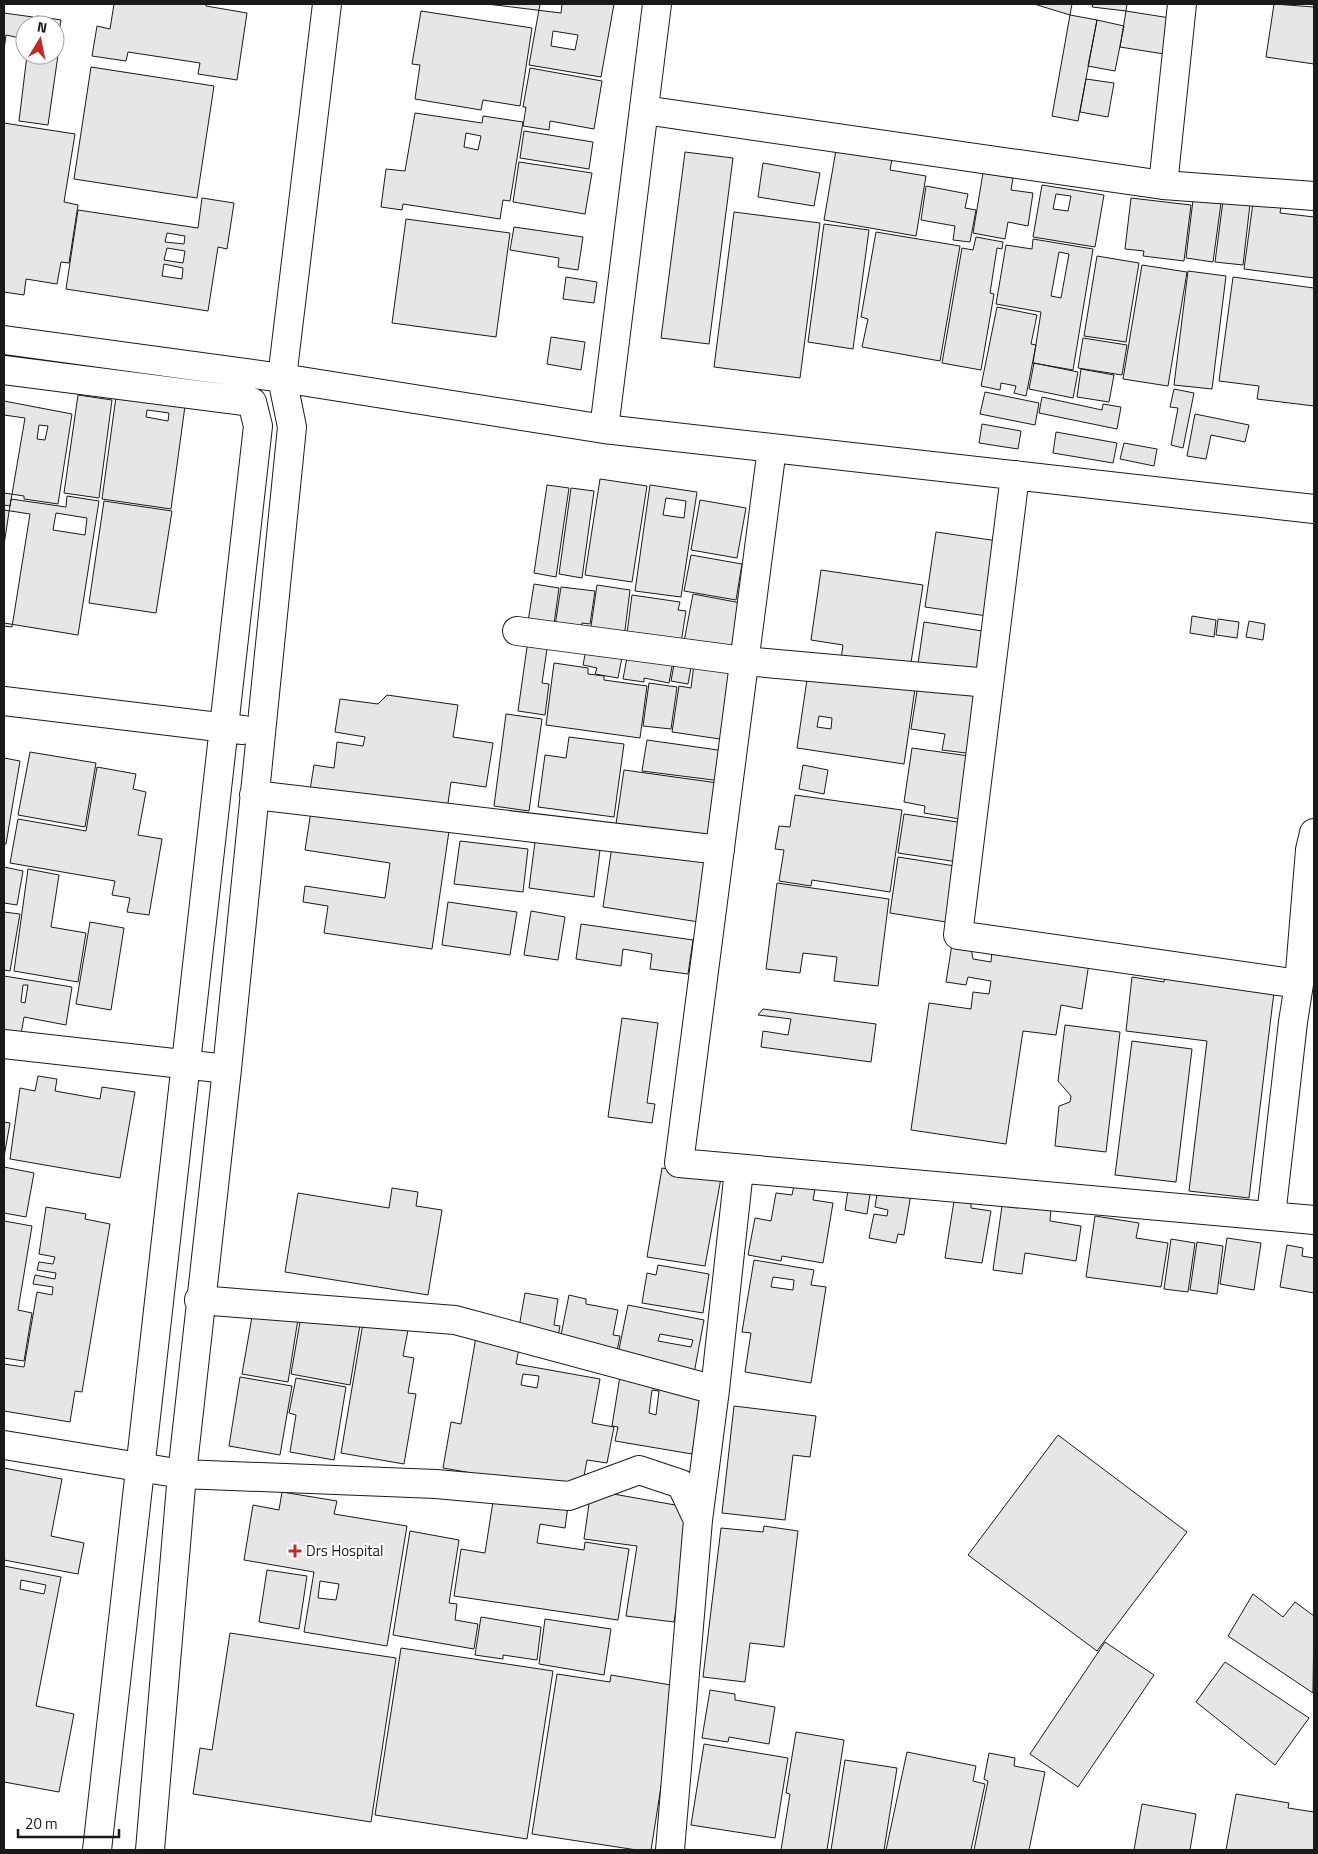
<svg xmlns="http://www.w3.org/2000/svg" width="1318" height="1854" font-family="'Titillium Web',sans-serif">
  <style>
    .building { fill: #e6e6e6; stroke: #1a1a1a; fill-rule: evenodd }
    .lines { fill: none; stroke-linecap: round; stroke-linejoin: round }
    .minor-casing { stroke: #1a1a1a; stroke-width: 30 }
    .minor { stroke: #fff; stroke-width: 28 }
    .poi-dot { fill: #c62828; stroke: #fff; stroke-width: 2 }
    .labels { text-anchor: middle; stroke-width: 4; stroke-linejoin: round; paint-order: stroke }
    .poi-label { font-size: 15px; fill: #1a1a1a; stroke: #fff; text-anchor: start }
  </style>
  <rect width="100%" height="100%" fill="#fff"/>
  <path class="building" d="M114 4H206V6L247 13 237 80 198 74 200 63 128 52 126 61 92 56 97 26 110 29Z
    M487 4H562L561 13Z
    M540 4H614L601 77 529 65ZM553 31 578 35 575 50 551 46Z
    M1034 4H1072L1070 15Z
    M1093 4H1127L1126 11 1092 7Z
    M1274 4 1314 7V64L1266 57Z
    M421 11 532 28 520 106 483 100 481 110 415 99 420 65 412 64Z
    M1126 11 1170 18 1164 54 1120 47Z
    M4 13 33 17 32 25H25V39L6 35 4 50Z
    M1070 15 1097 20 1078 121 1052 116Z
    M37 16 61 20 57 43 55 25H35Z
    M1097 20 1124 26 1115 71 1088 66Z
    M55 48H59L48 125 19 121 27 55H55Z
    M91 67 214 86 197 198 74 179Z
    M530 68 602 81 594 129 550 121 549 130 523 126 526 107H523Z
    M1086 79 1114 83 1108 117 1080 112Z
    M415 113 482 123 483 116 523 122 510 201 503 200 500 219 403 204 402 210 381 207 386 169 405 171ZM466 133 481 136 478 150 464 147Z
    M4 123 75 134 64 202 78 205 69 263 61 262 57 284 26 279 24 295 4 292Z
    M524 131 593 142 589 169 520 158Z
    M836 150 892 159 890 170 926 176 916 236 824 220Z
    M685 152 733 158 709 344 661 338Z
    M519 162 592 173 585 214 513 202Z
    M763 163 820 173 814 206 758 197Z
    M983 173 1013 178 1011 190 1033 193 1028 226 1008 222 1005 239 973 233Z
    M1042 185 1104 195 1095 247 1033 237ZM1056 194 1071 196 1068 211 1053 209Z
    M926 186 968 194 965 208 976 210 970 242 953 240 955 226 921 220Z
    M202 198 234 203 227 249 218 247 208 311 66 289 78 210 198 228ZM167 233 185 236 184 244 165 242ZM167 248 185 251 183 263 164 260ZM164 264 183 268 182 279 162 276Z
    M1131 198 1191 205 1184 261 1143 256 1144 251 1125 249Z
    M1193 200 1221 203 1213 262 1186 258Z
    M1223 201 1250 204 1243 265 1215 262Z
    M1253 203 1281 206 1280 213 1314 217V278L1244 269Z
    M734 212 820 223 800 378 714 367Z
    M406 219 510 233 496 337 392 323Z
    M824 224 869 230 853 349 808 342Z
    M514 227 583 237 578 270 558 267 559 258 510 250Z
    M876 232 960 246 940 361 862 347 868 319 861 317Z
    M976 237 1003 242 1002 249 997 248 990 293 994 294 981 370 942 363 962 248 973 250Z
    M1033 239 1093 249 1073 370 1033 363 1041 312 996 304 1006 245 1032 249ZM1059 252 1069 254 1061 298 1051 296Z
    M1097 256 1139 263 1126 342 1084 336Z
    M1142 265 1187 272 1168 386 1123 379Z
    M1188 271 1226 276 1212 389 1174 385Z
    M566 277 597 282 594 303 563 299Z
    M1233 277 1314 288V406L1257 399 1259 386 1219 381Z
    M997 307 1037 315 1031 344 1036 345 1026 396 1014 393 1016 386 1001 383 1000 390 981 386Z
    M551 337 585 342 581 370 547 364Z
    M1083 338 1127 345 1122 375 1078 368Z
    M1034 363 1078 372 1073 398 1029 389Z
    M1081 369 1114 375 1109 402 1077 397Z
    M1174 389 1194 393 1183 448 1171 445 1178 408 1170 407Z
    M985 392 1039 403 1035 425 980 414Z
    M78 395 112 400 99 498 64 493Z
    M116 397 185 406 171 509 102 499ZM147 410 169 413 168 421 146 417Z
    M1042 397 1102 410 1103 404 1121 407 1117 429 1039 413Z
    M4 401 72 414 58 504 24 499V496L4 493ZM39 425 48 426 45 440 37 439Z
    M1195 414 1249 425 1245 442 1211 435 1206 459 1187 456Z
    M4 415 25 418 10 506 4 505Z
    M982 424 1021 431 1018 449 979 443Z
    M1056 432 1117 443 1113 463 1053 453Z
    M1124 443 1157 449 1154 466 1120 459Z
    M600 479 647 486 632 582 585 575Z
    M547 485 569 488 556 577 534 573Z
    M650 485 697 492 681 597 635 591ZM666 498 686 501 684 518 663 515Z
    M571 488 594 491 582 578 559 574Z
    M67 496 99 501 78 635 4 623V545L11 499 66 507ZM56 513 87 518 85 535 53 530Z
    M700 500 746 508 737 558 691 550Z
    M104 501 172 511 156 613 89 603Z
    M4 510 30 514 12 627 4 626Z
    M936 532 998 541 987 616 925 607Z
    M691 555 742 564 736 600 684 591Z
    M821 570 923 585 910 669 841 659 843 645 811 640Z
    M534 584 559 588 553 631 527 628Z
    M597 585 630 590 624 638 590 633Z
    M561 587 595 591 590 624 582 623 580 635 554 632Z
    M693 594 741 603 731 657 683 647Z
    M632 595 680 602 678 610 686 611 680 649 626 641Z
    M1192 616 1216 620 1214 637 1190 633Z
    M1218 619 1239 622 1237 638 1216 635Z
    M1249 621 1265 624 1263 640 1246 637Z
    M924 622 989 632 982 675 917 671Z
    M528 640 548 642 542 683 549 684 545 715 518 711Z
    M587 645 623 652 618 678 595 674 597 668 583 665Z
    M629 647 673 661 669 683 644 678V682L623 679Z
    M675 659 692 662 688 684 671 681Z
    M810 659 917 675 904 764 797 748ZM819 716 832 718 831 729 817 727Z
    M554 663 588 668V674L604 676V680L647 686 640 738 546 725Z
    M694 664 730 669 720 739 672 732 679 686 691 688Z
    M919 679 984 689 974 754 942 750 945 734 911 729Z
    M649 683 677 687 671 729 643 726Z
    M387 695 458 705 453 737 493 743 486 787 451 782 447 810 310 790 314 765 334 768 337 742 363 746 365 737 335 732 340 699 378 704Z
    M506 714 542 719 529 811 494 806Z
    M569 737 624 744 614 817 538 807 545 755 566 758Z
    M647 740 725 751 721 781 642 771Z
    M912 748 976 757 966 820 924 813 925 806 904 802Z
    M30 752 96 763 85 827 18 815Z
    M4 758 20 761 6 844H4Z
    M803 765 828 770 824 794 799 789Z
    M97 767 136 774 133 789 146 792 138 835 162 839 149 915 127 912 130 898 112 895 115 881 10 863 18 819 86 831Z
    M624 770 718 783 710 836 616 824Z
    M795 795 902 810 890 892 812 880 811 886 779 881 784 850 775 849 779 826 790 827Z
    M311 811 449 831 432 949 324 933 328 906 303 902 305 886 385 898 390 863 305 850Z
    M904 814 964 823 958 862 898 853Z
    M460 841 528 849 523 892 454 884Z
    M535 842 600 850 594 897 529 888Z
    M612 846 708 860 699 922 603 907Z
    M898 857 955 866 946 922 890 913Z
    M4 867 23 871 17 905 4 903Z
    M28 869 59 875 51 927 86 933 78 982 14 971Z
    M777 883 889 899 878 986 834 981 837 957 803 953 800 973 766 969Z
    M448 902 517 912 510 955 442 945Z
    M531 911 565 917 558 960 524 955Z
    M4 912 20 914 10 971 4 970Z
    M90 922 124 928 111 1010 76 1004Z
    M581 924 693 940 688 974 650 969 652 954 623 949 621 966 576 959Z
    M952 944 971 948 973 959 991 962 992 949 1089 963 1082 1009 1061 1005 1056 1035 1023 1031 1006 1144 911 1130 929 1003 971 1009 973 992 989 994 991 981 968 977 966 985 946 982Z
    M1166 968 1274 992 1249 1198 1189 1191 1207 1041 1126 1031 1132 977 1164 982Z
    M4 976 72 987 66 1025 24 1017 20 1040 4 1037ZM23 985H28L25 1003 21 1002Z
    M763 1009 876 1024 871 1062 761 1047 763 1031 788 1035 791 1019 758 1015Z
    M622 1018 658 1023 647 1103 655 1104 652 1123 608 1117Z
    M1065 1025 1120 1032 1106 1152 1055 1146 1059 1106 1070 1102 1071 1096 1058 1081Z
    M1132 1041 1192 1049 1176 1182 1115 1175Z
    M38 1076 57 1079 55 1091 100 1099 102 1087 135 1092 120 1178 10 1159 20 1088 35 1091Z
    M4 1122 10 1123 4 1157Z
    M4 1167 34 1173 26 1217 4 1213Z
    M662 1168 721 1178 705 1266 647 1257Z
    M794 1185 815 1189 813 1200 833 1203 823 1263 782 1256 781 1261 748 1255 755 1218 771 1221 776 1193 792 1195Z
    M392 1188 418 1192 416 1206 442 1210 428 1295 285 1272 298 1193 389 1208Z
    M878 1188 911 1194 904 1235 898 1234 896 1243 869 1238 874 1214 887 1216 888 1210 875 1207Z
    M848 1190 870 1194 867 1214 845 1210Z
    M954 1201 971 1203V1208L991 1211 982 1263 945 1258Z
    M1019 1203 1051 1208 1050 1221 1081 1226 1076 1261 1025 1253 1022 1274 993 1270 1002 1206 1018 1208Z
    M46 1207 86 1214 85 1219 110 1224 82 1392 75 1391 70 1422 4 1411V1364L24 1367 37 1292 52 1295 53 1287 33 1284 35 1275 55 1279 56 1273 37 1270 39 1262 53 1264 55 1257 39 1254Z
    M1095 1216 1139 1223 1136 1238 1168 1243 1161 1287 1086 1277Z
    M4 1221 32 1226 18 1310 32 1313 24 1361 4 1358Z
    M1227 1238 1261 1243 1254 1290 1220 1284Z
    M1171 1239 1195 1243 1188 1292 1164 1289Z
    M1197 1242 1223 1246 1217 1294 1190 1290Z
    M1287 1245 1303 1248 1302 1256 1314 1258V1293L1280 1287Z
    M754 1260 814 1270 811 1285 826 1287 811 1383 745 1372 751 1333 742 1332ZM773 1277 794 1280 793 1290 771 1287Z
    M658 1265 709 1274 703 1313 642 1303 647 1273 656 1275Z
    M525 1293 558 1299 554 1325 560 1326 554 1357 515 1350Z
    M569 1295 586 1299V1304L618 1310 613 1335 620 1336 613 1371 556 1360Z
    M628 1305 704 1320 692 1384 615 1369ZM660 1334 693 1340 691 1347 658 1341Z
    M253 1311 298 1319 288 1382 242 1374Z
    M301 1316 360 1325 350 1385 291 1374Z
    M363 1323 408 1330 403 1356 414 1358 408 1393 416 1394 404 1464 341 1453Z
    M477 1331 521 1338 516 1364 600 1379 592 1423 614 1427 607 1463 587 1460 581 1492 443 1468 451 1422 461 1424ZM523 1374 539 1376 537 1388 521 1385Z
    M620 1376 703 1390 692 1454 615 1441 618 1427 612 1426ZM652 1390 659 1391 656 1415 649 1413Z
    M240 1377 292 1386 280 1455 229 1446Z
    M296 1378 346 1387 334 1460 290 1452 296 1415 289 1413Z
    M734 1406 816 1416 810 1457 793 1455 785 1520 722 1513Z
    M1058 1435 1187 1532 1097 1651 968 1555Z
    M4 1468 62 1479 51 1536 84 1543 78 1574 4 1560Z
    M591 1490 692 1508 674 1622 626 1616 637 1546 584 1539Z
    M282 1492 337 1501 334 1514 407 1526 387 1646 304 1632 314 1572 244 1560 253 1505 279 1510ZM320 1581 339 1584 336 1600 318 1598Z
    M494 1495 568 1506 565 1528 540 1524 537 1543 584 1550 585 1542 629 1549 618 1620 454 1596 461 1549 485 1553Z
    M764 1526 798 1531 784 1647 750 1643 745 1682 703 1677 721 1528 763 1532Z
    M410 1531 459 1540 449 1603 457 1604 455 1620 478 1624 474 1649 393 1635Z
    M4 1566 61 1577 36 1706 74 1714 59 1792 4 1782ZM21 1580 46 1585 44 1594 20 1589Z
    M267 1570 307 1576 299 1629 259 1622Z
    M1253 1594 1283 1617 1295 1602 1314 1616 1313 1693 1228 1636Z
    M481 1617 541 1627 537 1660 503 1655V1659L475 1655Z
    M545 1619 611 1629 604 1675 539 1664Z
    M230 1633 396 1658 371 1822 193 1794 200 1748 212 1750Z
    M1105 1642 1154 1675 1078 1787 1030 1754Z
    M401 1648 553 1671 527 1839 375 1815Z
    M1225 1662 1309 1718 1275 1765 1196 1702Z
    M557 1674 610 1682 611 1675 677 1686 651 1850H637L532 1834Z
    M710 1690 735 1694V1700L775 1707 769 1744 729 1737 728 1742 702 1738Z
    M796 1732 844 1740 827 1850H781L790 1794 786 1793Z
    M704 1744 788 1758 775 1838 691 1825Z
    M907 1752 976 1766 973 1781 985 1784 971 1850H886Z
    M989 1753 1015 1758 1014 1766 1045 1772 1029 1850H974L988 1781 984 1779Z
    M845 1760 897 1768 884 1850H831Z
    M1236 1794 1289 1803 1288 1808 1314 1812V1850H1226Z
    M1142 1804 1196 1814 1190 1850H1134Z"/>
  <g class="lines">
    <g class="minor-casing">
      <path id="minor" d="M644 110 1163 185 1314 196
        M1163 185 1182 4
        M4 340 282 378 604 429 1314 509
        M4 370 252 402 258 426C207 901 148 1375 97 1850
        M604 429 657 4
        M772 448 679 1163 1314 1220
        M1015 475 958 935 1299 984
        M517 631 744 661 989 683
        M4 701 243 730
        M254 795 720 850
        M4 1044 227 1069
        M1271 1216 1293 1022 1299 984 1310 850 1314 833
        M199 1300 455 1320 715 1390
        M4 1445 182 1474 436 1484 569 1496 639 1470 681 1484 698 1520
        M150 1850 182 1474 227 1069 292 427 282 378 327 4
        M670 1850 698 1520 715 1390 739 1170"/>
    </g>
    <use href="#minor" class="minor"/>
  </g>
  <path class="poi-dot" d="M292.5 1543.5h5v5h5v5h-5v5h-5v-5h-5v-5h5z"/>
  <g class="labels">
    <g class="poi-label">
      <text x="306" y="1556">Drs Hospital</text>
    </g>
  </g>
  <rect width="1318" height="1854" fill="none" stroke="#1a1a1a" stroke-width="10"/>
  <g transform="translate(40 40) rotate(10)"><circle r="24" fill="#ffffff" stroke="#a3a3a3"/>
  <path d="M0-4L9 19L0 12L-9 19Z" fill="#c62828"/>
  <text y="-8" font-size="14" font-weight="bold" text-anchor="middle" fill="#1a1a1a">N</text>
  </g>
  <path d="M18 1829v8h101v-8" fill="none" stroke="#1a1a1a" stroke-width="2.5"/>
  <text x="25" y="1829" font-size="15" fill="#1a1a1a" stroke="#ffffff" stroke-width="4" paint-order="stroke">20 m</text>
</svg>
